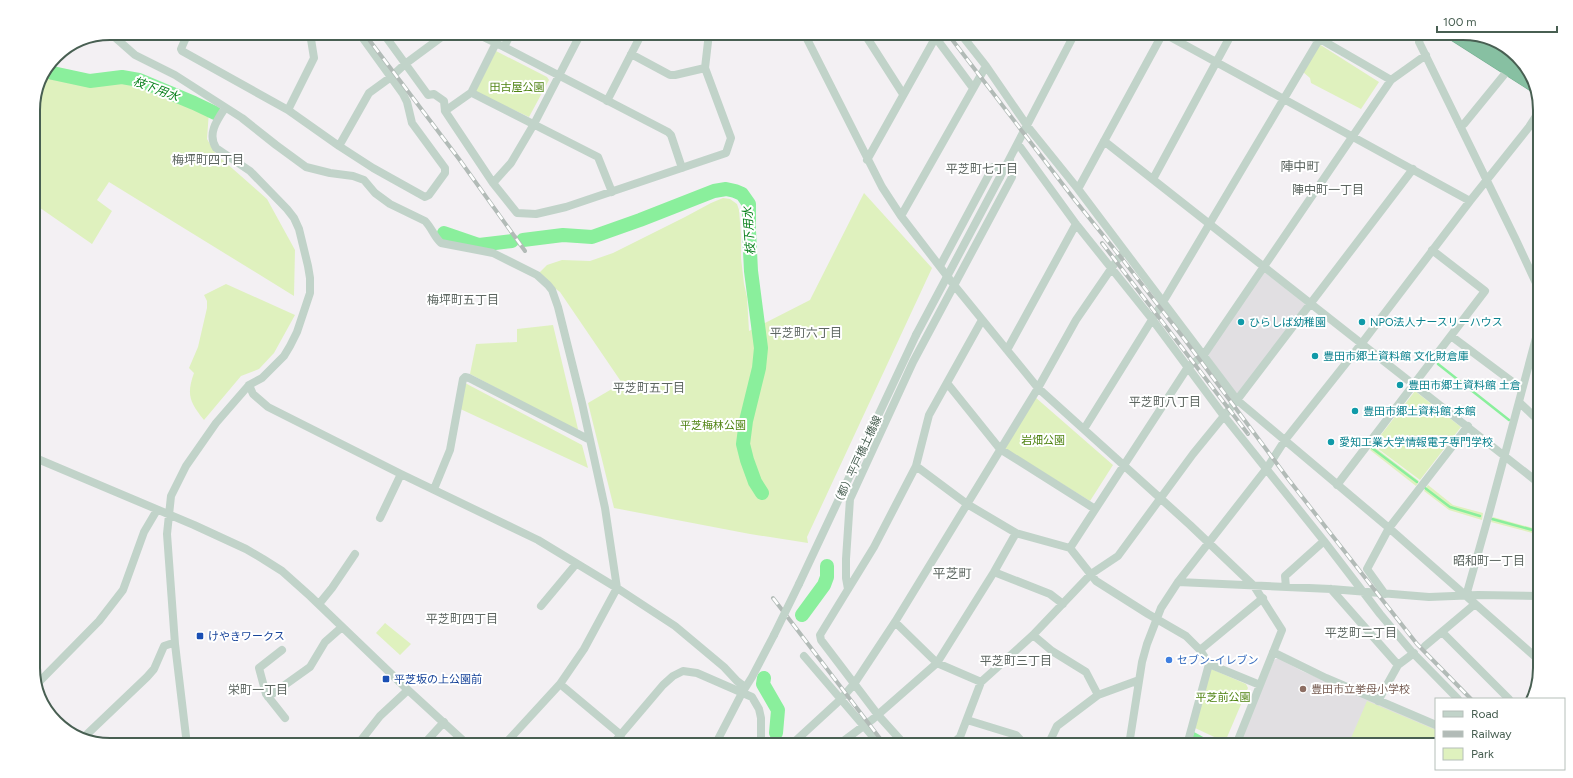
<svg xmlns="http://www.w3.org/2000/svg" width="1573" height="778" font-family="Figtree,'Noto Sans JP',sans-serif">
  <style>
    .education { fill: #e1dfe2 }
    .green { fill: #dff1be }
    .water { fill: #8aef9c }
    .lines { fill: none; stroke-linecap: round; stroke-linejoin: round }
    .stream { stroke: #8aef9c; stroke-width: 2.5 }
    .river { stroke: #8aef9c; stroke-width: 14 }
    .highway-casing { stroke: #72ac8e; stroke-width: 13 }
    .minor { stroke: #c1d3c9; stroke-width: 8 }
    .highway { stroke: #87c0a2; stroke-width: 12 }
    .rail-casing { stroke: #b2bbb7; stroke-width: 4 }
    .rail { stroke: #fff; stroke-width: 2.5; stroke-dasharray: 8; stroke-linecap: butt }
    .minor-bridge { stroke: #c1d3c9; stroke-width: 8 }
    .culture-dot { fill: #0f9aa8; stroke: #fff; stroke-width: 1.5 }
    .transit-dot { fill: #1a4fb4; stroke: #fff; stroke-width: 1.5 }
    .shop-dot { fill: #3f7fe0; stroke: #fff; stroke-width: 1.5 }
    .education-dot { fill: #8d6e63; stroke: #fff; stroke-width: 1.5 }
    .labels { text-anchor: middle; stroke-width: 4; stroke-linejoin: round; paint-order: stroke }
    .park-label { font-size: 11px; fill: #508414; stroke: #fff }
    .culture-label { font-size: 11px; fill: #0d838f; stroke: #fff; text-anchor: start }
    .street-label { font-size: 11px; fill: #485f52; stroke: #fff }
    .transit-label { font-size: 11px; fill: #164399; stroke: #fff; text-anchor: start }
    .shop-label { font-size: 11px; fill: #366cbe; stroke: #fff; text-anchor: start }
    .education-label { font-size: 11px; fill: #785e54; stroke: #fff; text-anchor: start }
    .water-label { font-size: 12px; font-style: italic; fill: #0b821f; stroke: #fff }
    .neighbourhood-label { font-size: 12px; fill: #5d6661; stroke: #fff }
    .quarter-label { font-size: 13px; fill: #5d6661; stroke: #fff }
    .rim { fill: none; stroke: #485f52; stroke-width: 2 }
  </style>
  <rect width="100%" height="100%" fill="#f3f0f3"/>
  <path class="education" d="M1263 271 1306 305 1237 395 1207 354Z
    M1278 658 1302 671 1436 728V745H1239L1274 660Z"/>
  <path class="green" d="M1319 44 1379 82 1361 109 1311 83 1310 78 1303 72Z
    M496 51 547 77 549 80 529 117 475 92Z
    M99 75 209 111 207 139 216 154 267 199 295 250 294 296 109 182 97 200 112 211 92 244 33 203V105L46 76Z
    M864 193 932 268 807 537 808 543 750 534 614 508 588 403 622 383 560 292 537 275 547 265 562 260 590 261 613 253 685 217 711 203 723 198 730 199 737 204 739 210 741 235V258L744 284 747 297 749 331 810 300Z
    M226 284 295 315 274 353 259 369 241 376 204 420C190 402 186 395 194 373L189 368 198 347 207 308V301L204 295Z
    M553 325 578 429 577 431 470 374 476 344 517 342V329Z
    M465 383 582 445 588 468 456 407Z
    M1415 391 1461 427 1420 480 1373 445Z
    M1035 397 1113 465 1090 501 1004 448Z
    M1373 446 1419 481 1416 486 1370 450Z
    M1428 485 1453 505 1483 513 1482 520 1449 510 1424 491Z
    M1493 517 1540 530V535L1491 522Z
    M385 623 411 644 400 655 376 633Z
    M1209 668 1246 684 1248 688 1225 742 1195 728Z
    M1367 701 1436 730V745H1348Z"/>
  <path class="water" d="M1194 732 1218 745H1190Z"/>
  <g class="lines">
    <path class="stream" d="M1438 364 1509 420
      M1372 448 1417 482
      M1425 488 1450 507 1480 516
      M1492 519 1540 532"/>
    <path class="river" d="M48 72 90 81 122 77 139 80 194 103 215 113
      M444 233 479 245 512 241
      M523 240 563 235 592 237 640 220 714 191 726 189 735 191 742 194 749 204V231L751 271 761 348 759 368 746 421 743 444 747 460 755 482 762 493
      M802 615 824 585 827 577V566
      M764 678 763 684 778 710 776 733"/>
    <g class="highway-casing">
      <path id="highway" d="M1451 33 1534 86
        M1474 36 1528 70"/>
    </g>
    <path class="minor" d="M110 33 135 55 175 75 242 118 276 145 306 167 330 173 353 176 364 180 375 193 390 204 425 221C432 228 434 237 441 243L493 253 537 275 548 285 552 290 558 307 582 403 605 508 617 588 584 649 560 684 504 745
      M188 33 181 49 182 51 288 110 339 146 373 168 425 197 429 195 445 173V168L412 123 407 102 403 94 359 33
      M383 33 428 95 434 94 444 101 445 111 493 183 517 213 536 214 566 207 726 153 731 138 705 68 709 33
      M475 33 504 47 668 132 671 135 682 168
      M804 33 882 187 901 216 954 285 1038 388 1190 525 1254 586 1282 630 1236 745
      M864 33 903 94
      M960 33 986 66 1028 127 1078 189 1237 400 1389 528 1540 661
      M1163 33 1470 201
      M1296 33 1320 39 1391 80
      M1422 33 1419 42 1516 240 1536 283 1540 297
      M933 34 973 88
      M496 43 472 91V93L598 157 612 192
      M504 47 511 33
      M631 54 670 75H675L705 68
      M607 101 642 33
      M288 110 314 58 310 33
      M445 111 472 92
      M1460 126 1464 124 1508 70
      M1104 141 1540 484
      M1018 144 1076 224 1152 319 1224 416 1324 541 1285 576 1286 587
      M339 146 369 93 391 77 405 64 447 33
      M867 160 938 33
      M1000 177 1075 33
      M1153 179 1232 33
      M493 183 511 163 534 124 581 33
      M1078 189 1163 33
      M901 216 986 66
      M940 266 993 167 1005 170
      M1451 336 1522 389
      M1007 350 1076 224
      M947 383 1000 449 1095 509
      M249 385 253 394 268 407 401 474 538 540 617 588 675 626 724 667 737 681 745 687
      M1519 402 1540 422
      M1084 429 1163 302 1323 33
      M33 457 194 525 246 549 263 559 282 571 310 596 408 690 468 745
      M916 466 967 504 1016 533 1070 548 1096 581 1148 614 1186 636 1200 650 1209 664 1260 685
      M1337 485 1485 291 1432 250
      M434 489 450 450 463 379 465 377 469 378 590 440
      M380 518 401 474
      M1324 541 1380 614 1412 652 1458 699
      M1070 548 1188 367 1203 356 1391 80 1426 55
      M994 572 1050 594 1063 604
      M1178 582 1331 589 1429 597 1478 595 1540 596
      M799 584 916 335
      M848 589 846 578V559L850 499 913 362 1012 177 1010 160
      M1331 589 1398 665 1378 701
      M1385 594 1367 569 1389 528 1468 426
      M1466 596 1486 525 1540 323
      M1536 596 1540 579
      M319 604 332 588 355 554
      M541 606 576 564
      M895 622 937 663 981 682
      M1442 632 1509 699
      M1033 635 1052 651 1086 672 1098 695
      M1425 646 1475 604
      M282 650 259 668 266 694 285 718
      M1200 650 1263 598
      M1273 652 1326 678 1436 725
      M804 656 880 745
      M1398 665 1414 653
      M37 684 99 621 123 590 144 532 157 510
      M560 684 621 735
      M268 697 310 667 325 642 342 627
      M967 720 1016 735 1025 745
      M82 739 147 677 154 669 164 646 170 644H175
      M187 745 175 644 167 534 171 496 186 466 216 423 249 385 262 378 284 356 290 346 297 332 310 293V278L308 266 299 229 294 218 287 209 250 171 216 148C207 134 217 120 225 108
      M368 745 362 739 380 716 408 690
      M423 745 444 722
      M612 745 663 685 673 676 683 671 697 673 752 697 759 709 761 718V745
      M715 745 742 693 752 677 774 635
      M791 745 840 700 854 684 895 622 1038 388 1076 320 1124 250
      M838 745 873 719 937 663 994 572 1016 533
      M905 745 878 715 821 640 820 635 874 547 916 466 929 415 982 320
      M951 745 960 737 981 682 1033 635 1091 574 1118 556 1193 454 1237 400 1413 169
      M1048 745 1057 726 1098 695 1139 680
      M1129 745 1142 662 1147 644 1161 608 1178 582 1267 468 1285 440 1362 343 1470 201 1529 127 1540 110
      M1187 745 1209 664"/>
    <use href="#highway" class="highway"/>
    <g class="rail-casing">
      <path id="rail" d="M364 33 459 159 525 251
        M947 33 1074 199 1123 260 1182 336 1289 480 1384 602 1417 644 1471 699
        M1102 243 1248 434
        M773 598 885 745"/>
    </g>
    <use href="#rail" class="rail"/>
    <path class="minor-bridge" d="M916 335 1000 177
      M774 635 799 584"/>
  </g>
  <g class="culture-dot">
    <circle cx="1241" cy="322" r="4"/>
    <circle cx="1362" cy="322" r="4"/>
    <circle cx="1315" cy="356" r="4"/>
    <circle cx="1400" cy="385" r="4"/>
    <circle cx="1355" cy="411" r="4"/>
    <circle cx="1331" cy="442" r="4"/>
  </g>
  <g class="transit-dot">
    <rect x="196" y="632" width="8" height="8" rx="2"/>
    <rect x="382" y="675" width="8" height="8" rx="2"/>
  </g>
  <circle class="shop-dot" cx="1169" cy="660" r="4"/>
  <circle class="education-dot" cx="1303" cy="689" r="4"/>
  <g class="labels">
    <g class="park-label">
      <text x="517" y="91">田古屋公園</text>
      <text x="713" y="429">平芝梅林公園</text>
      <text x="1043" y="444">岩畑公園</text>
      <text x="1223" y="701">平芝前公園</text>
    </g>
    <g class="culture-label">
      <text x="1249" y="326">ひらしば幼稚園</text>
      <text x="1370" y="326">NPO法人ナースリーハウス</text>
      <text x="1323" y="360">豊田市郷土資料館 文化財倉庫</text>
      <text x="1408" y="389">豊田市郷土資料館 土倉</text>
      <text x="1363" y="415">豊田市郷土資料館 本館</text>
      <text x="1339" y="446">愛知工業大学情報電子専門学校</text>
    </g>
    <g class="street-label">
      <text transform="translate(857 461) rotate(-65)" y="4">（都）平戸橋土橋線</text>
    </g>
    <g class="transit-label">
      <text x="208" y="640">けやきワークス</text>
      <text x="394" y="683">平芝坂の上公園前</text>
    </g>
    <g class="shop-label">
      <text x="1177" y="664">セブン-イレブン</text>
    </g>
    <g class="education-label">
      <text x="1311" y="693">豊田市立挙母小学校</text>
    </g>
    <g class="water-label">
      <text transform="translate(156 89) rotate(21)" y="4">枝下用水</text>
      <text transform="translate(749 231) rotate(-94)" y="4">枝下用水</text>
    </g>
    <g class="neighbourhood-label">
      <text x="208" y="164">梅坪町四丁目</text>
      <text x="982" y="173">平芝町七丁目</text>
      <text x="1328" y="194">陣中町一丁目</text>
      <text x="463" y="304">梅坪町五丁目</text>
      <text x="806" y="337">平芝町六丁目</text>
      <text x="649" y="392">平芝町五丁目</text>
      <text x="1165" y="406">平芝町八丁目</text>
      <text x="1489" y="565">昭和町一丁目</text>
      <text x="462" y="623">平芝町四丁目</text>
      <text x="1361" y="637">平芝町二丁目</text>
      <text x="1016" y="665">平芝町三丁目</text>
      <text x="258" y="694">栄町一丁目</text>
    </g>
    <g class="quarter-label">
      <text x="1300" y="171">陣中町</text>
      <text x="952" y="578">平芝町</text>
    </g>
  </g>
  <path d="M0 0H1573V778H0ZM110 40H1463A70 70 0 0 1 1533 110V668A70 70 0 0 1 1463 738H110A70 70 0 0 1 40 668V110A70 70 0 0 1 110 40Z" fill="#fff" fill-rule="evenodd"/>
  <path class="rim" d="M110 40H1463A70 70 0 0 1 1533 110V668A70 70 0 0 1 1463 738H110A70 70 0 0 1 40 668V110A70 70 0 0 1 110 40Z"/>
  <rect x="1435" y="698" width="130" height="72" fill="#ffffff" stroke="#b6bfba"/>
  <rect x="1443" y="711" width="20" height="6" fill="#c1d3c9" stroke="#b6bfba"/>
  <text x="1471" y="718" font-size="12" fill="#485f52">Road</text>
  <rect x="1443" y="731" width="20" height="6" fill="#b2bbb7" stroke="#b6bfba"/>
  <text x="1471" y="738" font-size="12" fill="#485f52">Railway</text>
  <rect x="1443" y="748" width="20" height="12" fill="#dff1be" stroke="#b6bfba"/>
  <text x="1471" y="758" font-size="12" fill="#485f52">Park</text>
  <path d="M1437 26v6h120v-6" fill="none" stroke="#485f52" stroke-width="2"/>
  <text x="1443" y="26" font-size="12" fill="#485f52" stroke="#ffffff" stroke-width="3" paint-order="stroke">100 m</text>
</svg>
